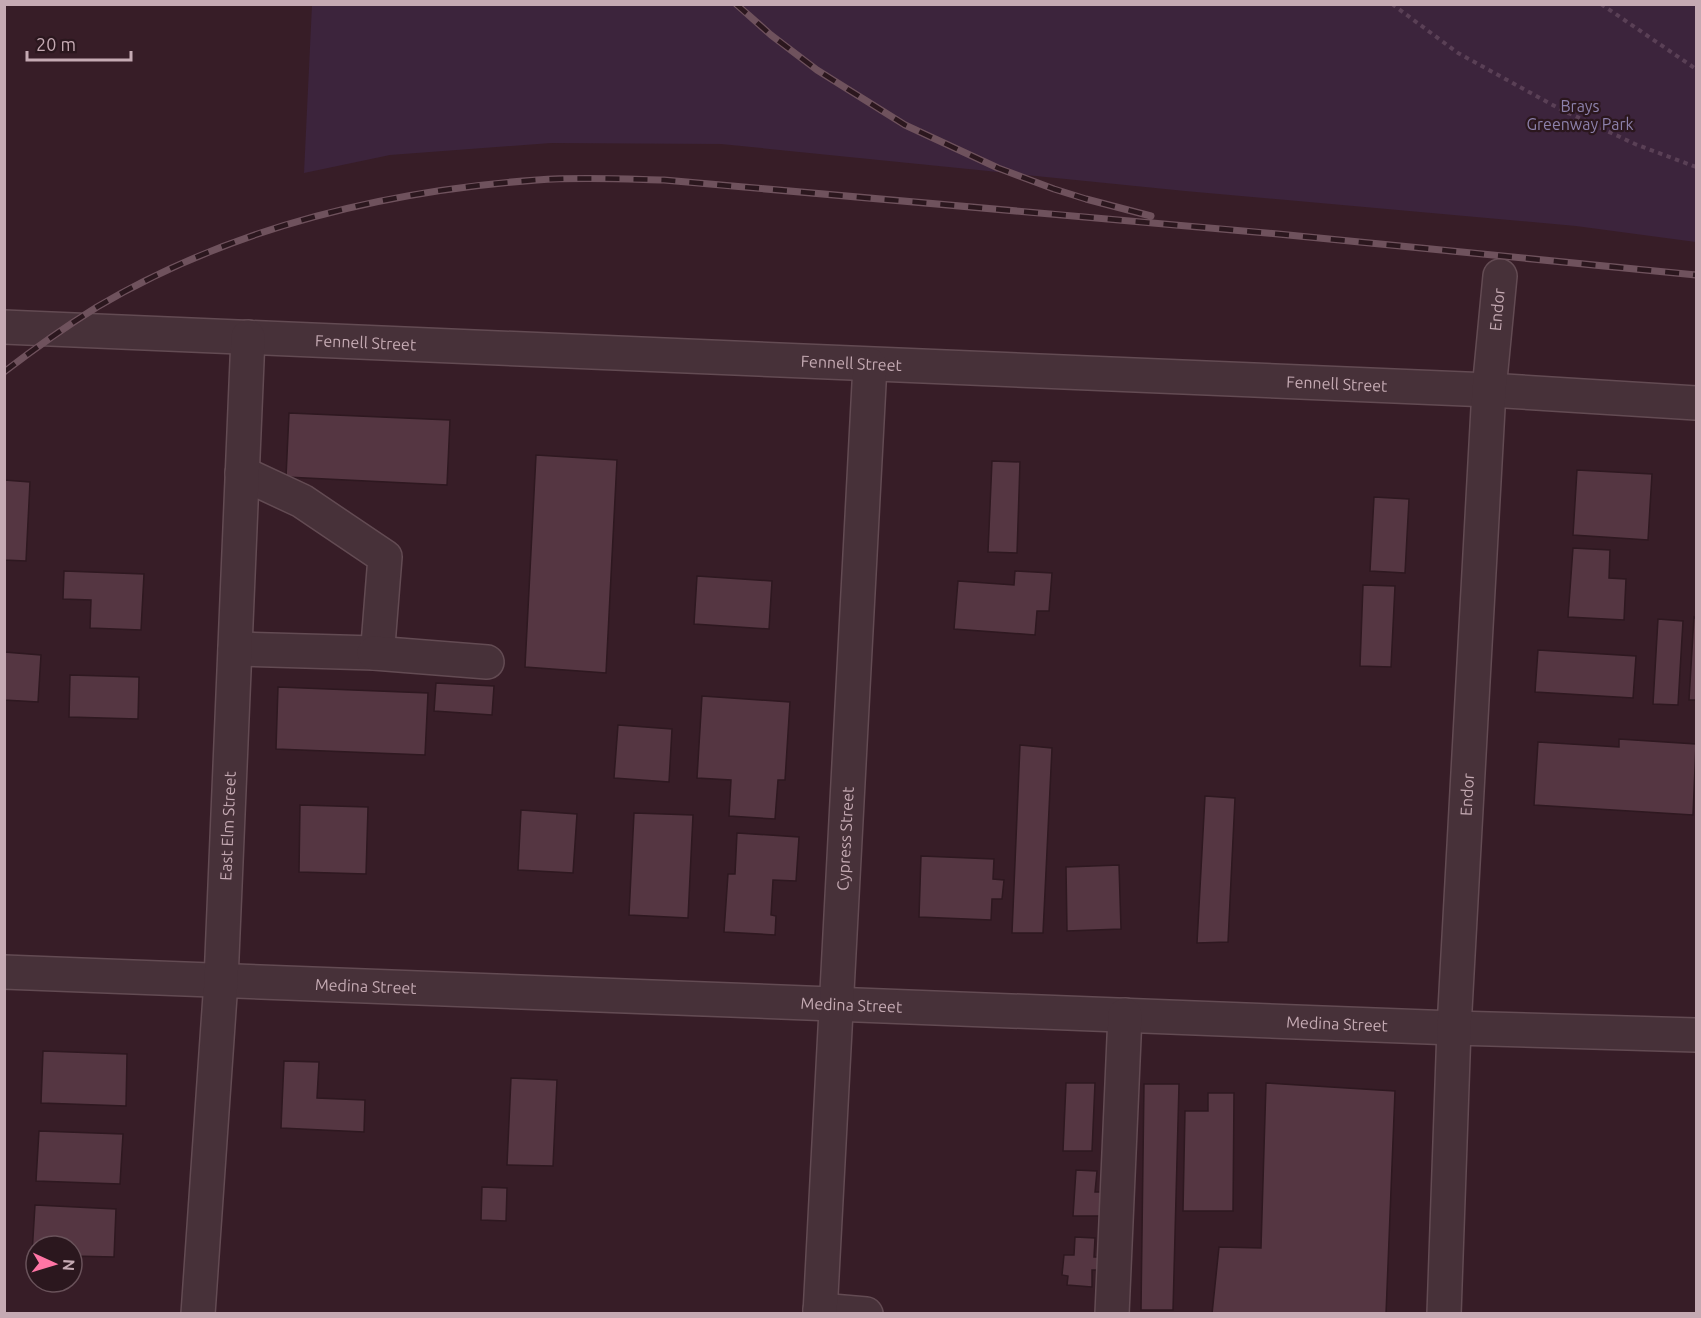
<svg xmlns="http://www.w3.org/2000/svg" width="1701" height="1318" font-family="Ubuntu,sans-serif">
  <style>
    .green { fill: #3c243c }
    .building { fill: #553642; stroke: #2e1820; stroke-width: 1.5 }
    .lines { fill: none; stroke-linecap: round; stroke-linejoin: round }
    .minor-casing { stroke: #634b53; stroke-width: 36 }
    .path { stroke: #5a4056; stroke-width: 4; stroke-dasharray: 4.5 4.5; stroke-linecap: butt }
    .minor { stroke: #473139; stroke-width: 33 }
    .rail-casing { stroke: #6f525d; stroke-width: 7 }
    .rail { stroke: #2b171e; stroke-width: 4.5; stroke-dasharray: 14; stroke-linecap: butt }
    .labels { text-anchor: middle; stroke-width: 4.5; stroke-linejoin: round; paint-order: stroke }
    .park-label { font-size: 16px; fill: #8c81ab; stroke: #2b171e }
    .street-label { font-size: 16px; fill: #c5aab3; stroke: #2b171e }
  </style>
  <rect width="100%" height="100%" fill="#371d27"/>
  <path class="green" d="M312 5H1696V242L1576 226 1185 191 721 144 551 143 390 155 304 173Z"/>
  <path class="building" d="M289 413 450 420 447 485 286 477Z
    M536 455 617 460 606 673 525 667Z
    M992 461 1020 462 1017 553 988 552Z
    M1577 470 1652 474 1648 540 1573 535Z
    M4 480 30 482 26 561 4 560Z
    M1374 497 1409 499 1405 573 1370 571Z
    M1573 548 1610 550 1609 578 1626 579 1624 620 1568 617Z
    M64 571 144 574 141 630 90 628 91 600 63 599Z
    M1015 571 1052 573 1049 611H1037L1035 635 954 629 958 581 1014 585Z
    M697 576 772 581 769 629 694 624Z
    M1363 585 1395 586 1391 667 1360 666Z
    M1694 617 1696 618V700H1689Z
    M1658 619 1683 621 1678 705 1653 704Z
    M1538 650 1636 656 1633 698 1535 692Z
    M4 652 41 655 38 702 4 700Z
    M70 675 139 677 138 719 69 717Z
    M436 683 494 686 492 715 434 711Z
    M278 687 428 693 425 755 276 749Z
    M702 696 790 702 785 780H778L775 819 729 816 731 780 697 778Z
    M618 725 672 729 669 782 614 778Z
    M1619 739 1696 744 1693 815 1534 805 1538 742 1619 747Z
    M1020 745 1052 748 1043 933H1012Z
    M1205 796 1235 798 1228 942 1197 943Z
    M300 805 368 807 366 874 299 872Z
    M521 810 577 814 573 873 518 870Z
    M634 813 693 815 688 918 629 915Z
    M737 833 799 837 796 881 773 880 771 915 776 916 775 935 724 932 728 874H735Z
    M921 856 994 859 993 879 1004 880 1002 899H992L991 920 919 917Z
    M1119 865 1121 929 1067 931 1066 867Z
    M43 1051 127 1054 126 1106 41 1103Z
    M284 1061 319 1062 317 1098 365 1100 364 1132 281 1128Z
    M511 1078 557 1080 553 1166 507 1165Z
    M1066 1083H1095L1092 1151H1063Z
    M1266 1083 1395 1091 1386 1314H1212L1219 1247 1261 1248Z
    M1144 1084H1179L1173 1310H1141Z
    M1208 1093H1234L1233 1211H1183L1185 1111H1208Z
    M39 1131 123 1134 120 1184 36 1181Z
    M1076 1170 1097 1171 1095 1192H1106L1104 1216H1073Z
    M482 1187 507 1188 506 1221 481 1220Z
    M35 1205 116 1209 114 1257 72 1256V1246H36V1254H32Z
    M1075 1237 1095 1238 1094 1257H1100L1099 1270H1092V1287L1067 1285 1068 1276 1062 1275 1064 1255H1074Z"/>
  <g class="lines">
    <g class="minor-casing">
      <g id="minor">
        <path id="s1" d="M4 327 1489 390 1696 403"/>
        <path d="M235 649 374 653 378 645 385 557 302 501 242 473"/>
        <path d="M374 653 487 662"/>
        <path id="s2" d="M4 972 1454 1028 1696 1035"/>
        <path d="M820 1310 866 1314"/>
        <path id="s3" d="M198 1314 221 981 248 337"/>
        <path id="s4" d="M820 1314 870 365"/>
        <path d="M1112 1314 1125 1015"/>
        <path id="s5" d="M1444 1314 1454 1028 1489 390 1500 276"/>
      </g>
    </g>
    <path class="path" d="M1392 4 1458 53 1560 109 1635 144 1696 167
      M1601 4 1696 69"/>
    <use href="#minor" class="minor"/>
    <g class="rail-casing">
      <path id="rail" d="M736 4 771 35 817 70 905 125 998 168 1054 189 1086 199 1151 216
        M4 372C34 349 65 327 97 307 231 228 383 191 537 180 579 177 622 179 664 180L1278 234 1696 275"/>
    </g>
    <use href="#rail" class="rail"/>
  </g>
  <g class="labels">
    <g class="park-label">
      <text x="1580" y="112">Brays<tspan x="1580" dy="18">Greenway Park</tspan></text>
    </g>
    <g class="street-label">
      <text dy="6" stroke="none"><textPath href="#s5" startOffset="1006">Endor</textPath></text>
      <text dy="6" stroke="none"><textPath href="#s1" startOffset="362">Fennell Street</textPath></text>
      <text dy="6" stroke="none"><textPath href="#s1" startOffset="848">Fennell Street</textPath></text>
      <text dy="6" stroke="none"><textPath href="#s1" startOffset="1334">Fennell Street</textPath></text>
      <text dy="6" stroke="none"><textPath href="#s5" startOffset="520">Endor</textPath></text>
      <text dy="6" stroke="none"><textPath href="#s3" startOffset="489">East Elm Street</textPath></text>
      <text dy="6" stroke="none"><textPath href="#s4" startOffset="476">Cypress Street</textPath></text>
      <text dy="6" stroke="none"><textPath href="#s2" startOffset="362">Medina Street</textPath></text>
      <text dy="6" stroke="none"><textPath href="#s2" startOffset="848">Medina Street</textPath></text>
      <text dy="6" stroke="none"><textPath href="#s2" startOffset="1334">Medina Street</textPath></text>
    </g>
  </g>
  <rect width="1701" height="1318" fill="none" stroke="#c5aab3" stroke-width="12"/>
  <g transform="translate(54 1264) rotate(94)"><circle r="28" fill="#2b171e" stroke="#69525a" stroke-width="1.5"/>
  <path d="M0-4.5L10 22L0 15L-10 22Z" fill="#ff75a5"/>
  <text y="-9" font-size="16" font-weight="bold" text-anchor="middle" fill="#c5aab3">N</text>
  </g>
  <path d="M27 51v9h104v-9" fill="none" stroke="#c5aab3" stroke-width="3"/>
  <text x="36" y="51" font-size="18" fill="#c5aab3" stroke="#2b171e" stroke-width="4.5" paint-order="stroke">20 m</text>
</svg>
